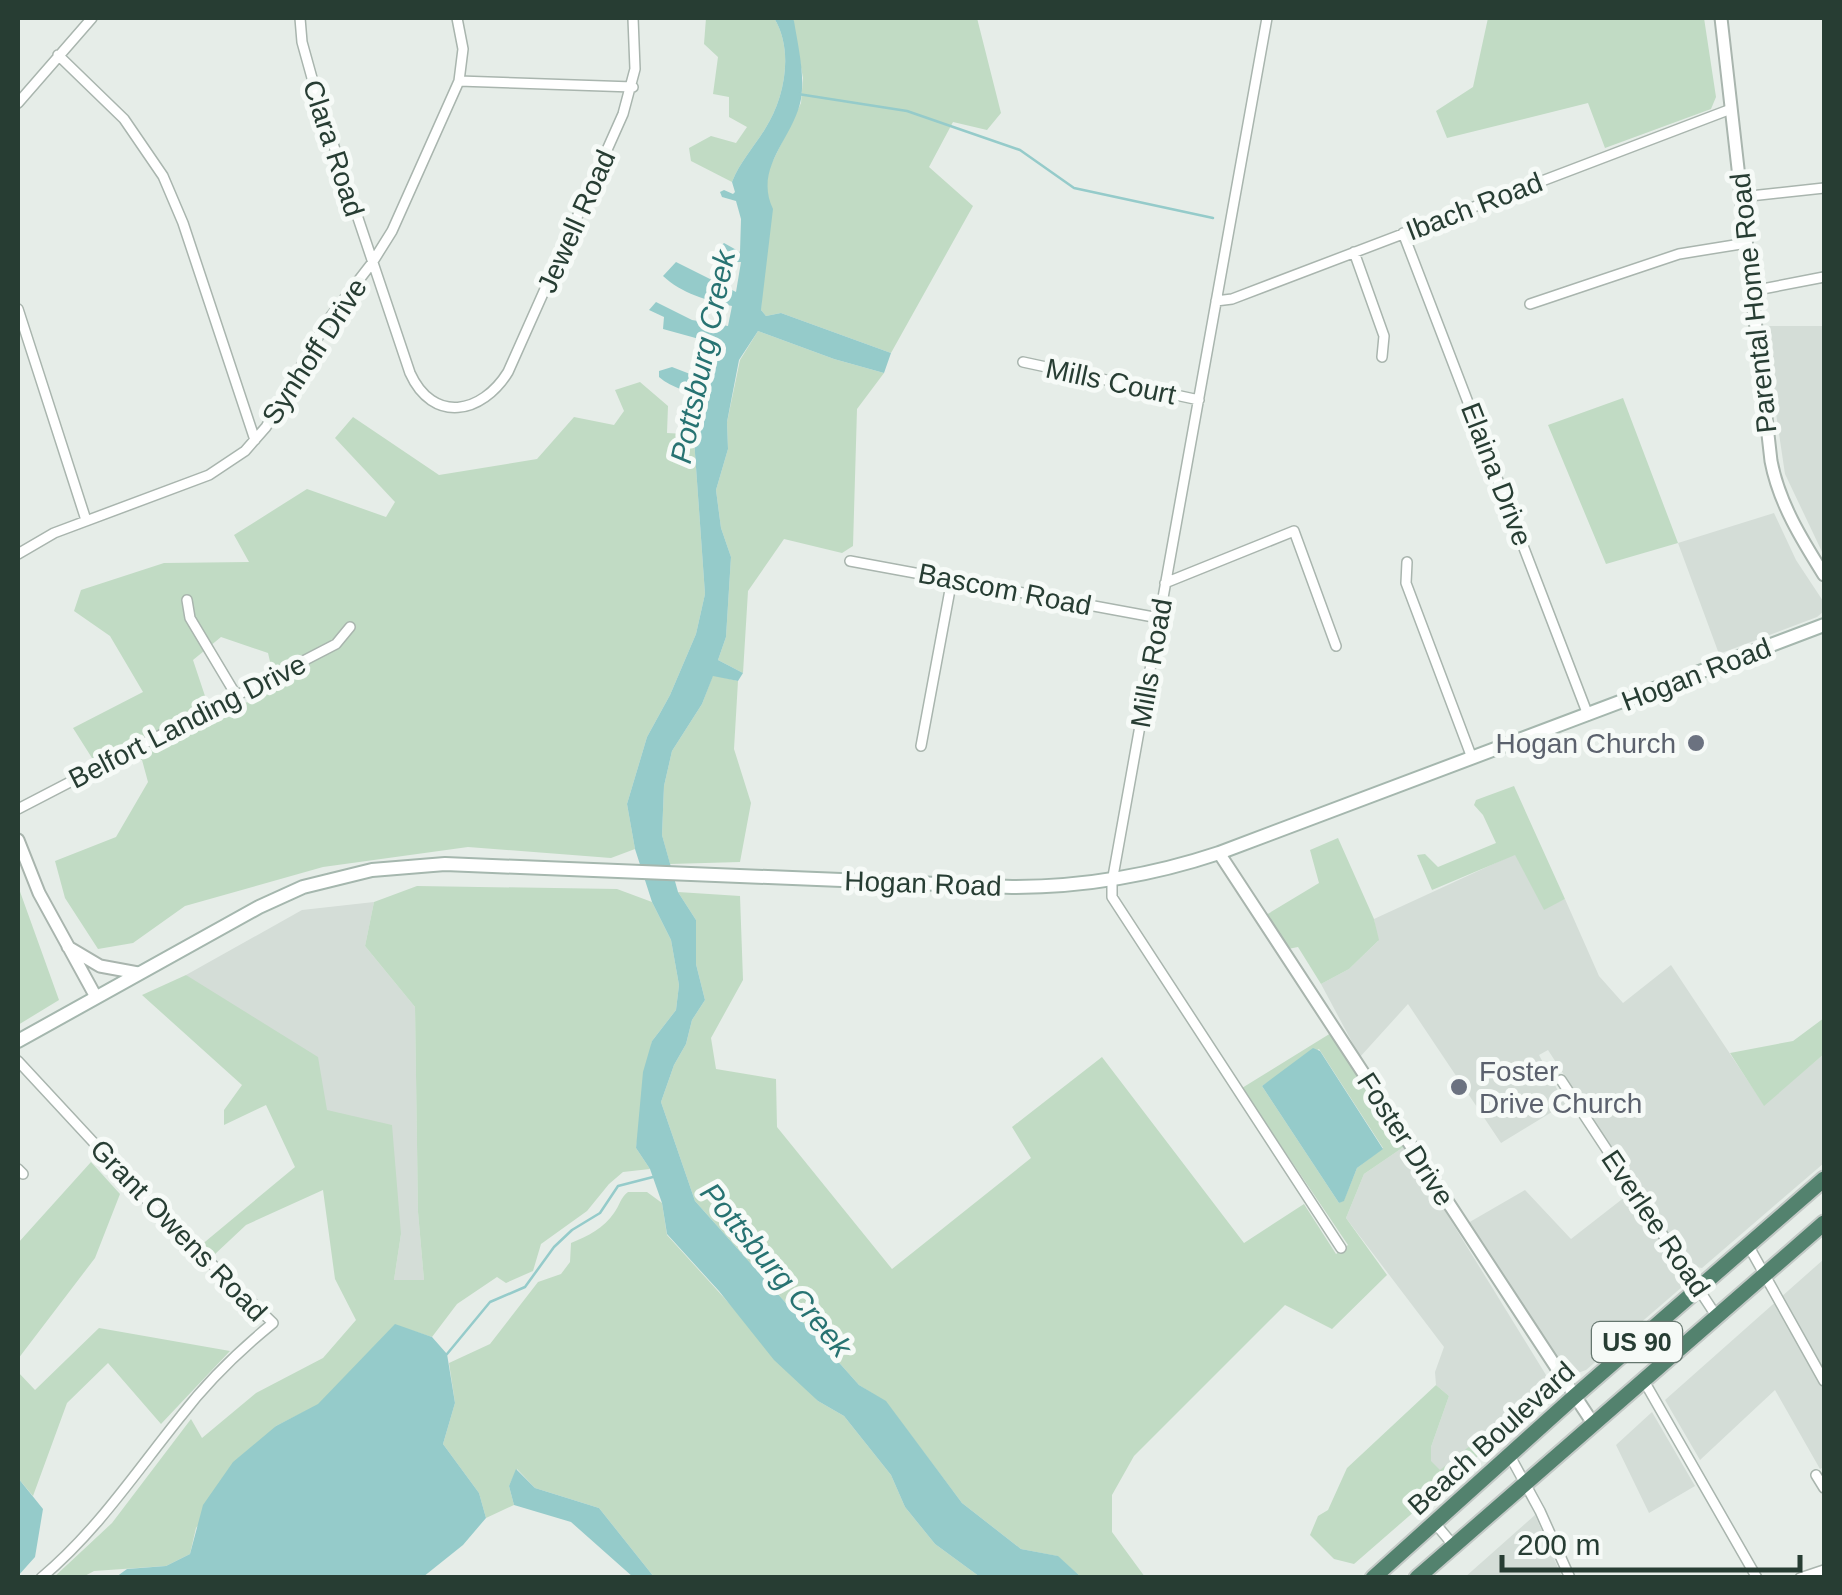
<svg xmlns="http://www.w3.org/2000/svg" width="1842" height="1595" font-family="Arial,sans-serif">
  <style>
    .built { fill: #d4ddd7 }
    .green { fill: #c1dbc4; fill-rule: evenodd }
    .water { fill: #95cbca }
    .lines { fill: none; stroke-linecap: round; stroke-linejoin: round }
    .stream { stroke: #95cbca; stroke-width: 2.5 }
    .minor-casing { stroke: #a9b5ae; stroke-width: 12 }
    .tertiary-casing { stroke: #a9b5ae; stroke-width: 15 }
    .secondary-casing { stroke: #a5b7ae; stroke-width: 16 }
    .trunk-casing { stroke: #c3c9c6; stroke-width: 19 }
    .minor { stroke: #fff; stroke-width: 9 }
    .tertiary { stroke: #fff; stroke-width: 11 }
    .secondary { stroke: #fff; stroke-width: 12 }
    .trunk { stroke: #53826e; stroke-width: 15 }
    .worship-dot { fill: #6b7280; stroke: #f6faf7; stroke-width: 4 }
    .labels { text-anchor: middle; stroke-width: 10; stroke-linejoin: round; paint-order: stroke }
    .shield { fill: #f6faf7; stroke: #65766e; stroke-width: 2.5 }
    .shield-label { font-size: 25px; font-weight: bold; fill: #273d33 }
    .street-label { font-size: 28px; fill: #273d33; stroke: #f6faf7 }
    .worship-label { font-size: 28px; fill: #5b616d; stroke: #f6faf7; text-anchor: end }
    .water-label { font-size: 30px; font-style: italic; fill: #277372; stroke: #f6faf7 }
  </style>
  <rect width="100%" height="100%" fill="#e6ede8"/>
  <path class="built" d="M1763 326H1824V556L1785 474Z
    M1774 513 1796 560 1823 601V612L1817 617 1719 654 1678 543Z
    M1515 854 1544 909 1565 899 1599 976 1623 1003 1671 965 1764 1105 1824 1054V1163L1702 1268 1690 1266 1677 1250 1548 1050 1539 1055 1565 1104 1501 1143 1408 1004 1360 1057 1321 984 1349 969 1378 941 1374 919Z
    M374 902 365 946 415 1007 418 1212 424 1280H394L401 1234 326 1110 186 975 302 910Z
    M1405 1146 1554 1388V1392L1509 1429 1501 1421 1440 1471 1431 1462V1447L1449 1396 1436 1385 1435 1372 1444 1347 1346 1218 1364 1174Z
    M1525 1190 1571 1239 1630 1193 1682 1275V1287L1586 1370 1575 1374 1564 1368 1468 1223Z
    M1824 1259V1467L1820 1469 1775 1390 1700 1460 1665 1400Z
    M1652 1412 1695 1486 1649 1513 1616 1445Z
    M1535 1515 1562 1577 1464 1578Z"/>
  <path class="green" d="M706 18H774C794 50 785 98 765 129 754 147 740 162 732 182L691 161 689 148 711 136 736 143 747 127 729 117V97L713 94 718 57 704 44Z
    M792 18H977L1001 113 987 130 953 122 929 167 973 206 891 353 781 313 766 316 761 310 767 173 801 103 803 78Z
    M1488 18H1704L1716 97 1711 109 1605 148 1588 103 1447 138 1436 111 1473 87Z
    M758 331 834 359 884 373 857 409 853 546 842 553 784 539 748 591 743 673 718 660 726 637 731 557 721 528 716 490 728 449 727 422 740 360Z
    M640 382 668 406 667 433 686 434 694 439 705 594 696 634 670 695 647 737 627 804 635 849 611 858 468 847 323 867 185 906 133 943 98 949 65 898 55 861 116 837 148 782 142 760 92 758 73 728 143 692 110 636 74 611 81 590 164 563 249 562 234 535 307 489 386 517 395 502 335 438 353 417 439 475 537 459 574 417 614 425 624 411 615 390ZM221 637 268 653 276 687 252 702 208 705 193 660Z
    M1623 398 1678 543 1606 564 1548 425Z
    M713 675 738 681 734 749 751 803 740 862 670 864 662 835 664 786 672 751 702 704Z
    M1514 786 1565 899 1544 910 1515 855 1432 890 1417 855 1425 854 1438 867 1496 843 1483 815 1474 805 1476 800Z
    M1338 838 1374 919 1379 940 1349 969 1321 984 1298 947 1288 949 1266 915 1319 883 1310 850Z
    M18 886 59 1000 18 1025Z
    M417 886 617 889 652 902 671 940 679 985 676 1010 652 1041 636 1148 650 1169 623 1172 609 1184 587 1211 541 1244 533 1271 506 1283 497 1277 457 1304 432 1337 395 1325 318 1405 276 1426 196 1528 190 1554 166 1566 94 1571 83 1577 53 1578 112 1523 191 1419 202 1438 256 1393 323 1358 356 1320 335 1279 323 1190 246 1225 214 1255 200 1246 295 1167 266 1105 224 1125V1110L242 1085 142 995 186 975 318 1057 327 1110 392 1125 401 1234 394 1280H424L418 1212 415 1007 365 946 374 902Z
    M678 892 740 896 743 980 711 1038 716 1069 776 1079 777 1127 892 1269 1031 1158 1012 1127 1102 1057 1244 1243 1304 1204 1336 1254 1348 1245 1242 1088 1331 1033 1405 1146 1364 1174 1346 1218 1387 1275 1332 1329 1285 1305 1134 1456 1112 1495V1532L1145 1577H1081L1057 1556 1021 1549 962 1503 886 1402 859 1385 695 1201 661 1102 674 1065 686 1044 692 1020 705 1000 696 964V920ZM1319 1049 1383 1148 1357 1168 1344 1200 1339 1203 1262 1086Z
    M1824 1018V1054L1764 1106 1730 1053 1793 1041Z
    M91 1162 120 1194 95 1258 18 1359V1243Z
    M628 1192H647L662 1203 667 1235 818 1401 844 1416 891 1475 905 1507 935 1544 980 1577H654L599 1508 535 1488 517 1469 509 1486 514 1505 486 1518 479 1493 443 1444 455 1403 449 1363 490 1344 538 1282 561 1274 570 1262 571 1243C588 1236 604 1228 614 1213 620 1205 620 1198 628 1192Z
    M99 1328 230 1351 161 1424 108 1363 67 1403 33 1496 18 1478V1372L35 1390Z
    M1436 1385 1449 1396 1431 1447V1461L1440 1470 1502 1420 1509 1429 1354 1564 1334 1559 1310 1535 1318 1516 1328 1510 1347 1468Z"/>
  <path class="water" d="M774 18H792L794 21C798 46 805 74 801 99 794 138 753 167 773 209L761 310 766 316 781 313 891 353 884 373 834 359 758 331 739 360 727 422 728 449 716 490 721 528 731 557 726 637 718 660 743 673 738 681 713 676 702 704 672 751 664 786 662 835 678 892 696 920V964L705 1000 692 1020 686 1044 674 1065 661 1102 695 1201 859 1385 886 1401 962 1503 1021 1549 1058 1556 1081 1577H980L935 1544 905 1507 891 1475 844 1416 818 1401 774 1360 719 1291 667 1234 662 1203 650 1169 636 1148 643 1072 652 1041 676 1010 679 985 671 940 652 902 635 849 627 804 647 737 670 695 696 634 705 594 694 439 704 402C691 390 672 389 659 377V371L672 367 703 379 713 376 721 345 663 329 664 317 649 310 656 302 692 320 728 326 732 306C708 301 681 293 663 276L676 262 736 292 741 262H726L717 255 718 248 724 243 740 252 741 219 736 201 722 197 720 192 724 190 733 194 735 192 732 182C740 162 754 147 765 129 785 98 794 50 774 18Z
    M1313 1048 1320 1051 1383 1149 1357 1168 1344 1201 1339 1203 1262 1086Z
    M395 1324 432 1337 447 1354 455 1403 443 1444 479 1493 486 1518 463 1545 423 1577H116L127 1569 166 1566 190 1554 203 1505 233 1462 276 1426 318 1404Z
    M516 1469 535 1488 599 1508 654 1577H633L571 1522 514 1505 509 1486Z
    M18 1478 43 1509 35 1557 18 1576Z"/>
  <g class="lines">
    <path class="stream" d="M798 94 907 111 1020 150 1074 188 1213 218
      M447 1354 490 1302 525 1287 554 1247 572 1230 600 1213 618 1186 653 1177"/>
    <g class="minor-casing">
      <path id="minor" d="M300 18 302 42 317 96 410 373C433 424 482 414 508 372L623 114 635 69 633 18
        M1267 18 1112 882V897L1341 1248
        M58 55 124 119 163 176 183 223 255 440
        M459 81 633 87
        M18 103 92 18
        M1741 197 1824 188
        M1403 233 1588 715
        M1354 252 1384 336 1382 357
        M1752 291 1824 277
        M1216 301 1232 299 1731 109
        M1530 304 1679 254 1747 243
        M18 309 86 520
        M1023 362 1199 400
        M18 554 54 533 209 475 245 451 266 427 328 320 372 263 392 231 459 81 463 49 457 18
        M850 561 1159 618
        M1407 562 1406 583 1472 758
        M1165 583 1294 531 1336 646
        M187 600 190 618 236 695
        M921 746 952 579
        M18 809 336 644 350 627
        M18 1061 159 1213 273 1323C240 1350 207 1382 181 1416 135 1473 98 1530 41 1578
        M1561 1080 1717 1317
        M18 1169 23 1174
        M1748 1245 1824 1381
        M1644 1381 1757 1578
        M1510 1456 1540 1511 1570 1578
        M1816 1475 1824 1488
        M1434 1522 1454 1546
        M1800 1578 1824 1570"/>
    </g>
    <g class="tertiary-casing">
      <path id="tertiary" d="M1721 18 1771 461C1779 503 1802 540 1824 575
        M18 840 39 893 96 997
        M1219 853 1594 1425
        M68 947 100 966 138 973"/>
    </g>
    <g class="secondary-casing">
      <path id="secondary" d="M18 1041 259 907 303 887 372 870 445 864 1012 887C1084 887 1150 876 1219 853L1824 625"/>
    </g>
    <g class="trunk-casing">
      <path id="trunk" d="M1373 1578 1575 1396 1824 1179
        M1417 1578 1824 1223"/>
    </g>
    <use href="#minor" class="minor"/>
    <use href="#tertiary" class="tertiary"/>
    <use href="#secondary" class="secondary"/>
    <use href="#trunk" class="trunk"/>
  </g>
  <g class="worship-dot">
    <circle cx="1696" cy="743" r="10"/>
    <circle cx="1459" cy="1087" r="10"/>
  </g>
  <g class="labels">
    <rect class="shield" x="1592" y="1322" width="90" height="40" rx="8"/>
    <g class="shield-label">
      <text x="1637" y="1351">US 90</text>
    </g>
    <g class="street-label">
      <text transform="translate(334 148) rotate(72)" y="10">Clara Road</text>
      <text transform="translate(1474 206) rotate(-21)" y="10">Ibach Road</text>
      <text transform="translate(576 221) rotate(-66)" y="10">Jewell Road</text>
      <text transform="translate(1753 303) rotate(-96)" y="10">Parental Home Road</text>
      <text transform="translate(314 351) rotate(-57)" y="10">Synhoff Drive</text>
      <text transform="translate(1111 381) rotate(12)" y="10">Mills Court</text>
      <text transform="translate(1497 474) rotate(69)" y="10">Elaina Drive</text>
      <text transform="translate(1005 589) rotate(11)" y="10">Bascom Road</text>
      <text transform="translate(1151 663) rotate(-80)" y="10">Mills Road</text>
      <text transform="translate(1696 674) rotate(-21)" y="10">Hogan Road</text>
      <text transform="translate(187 721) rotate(-27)" y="10">Belfort Landing Drive</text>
      <text transform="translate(923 883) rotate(2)" y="10">Hogan Road</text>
      <text transform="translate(1406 1139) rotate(57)" y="10">Foster Drive</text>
      <text transform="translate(1656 1223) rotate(56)" y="10">Everlee Road</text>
      <text transform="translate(179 1230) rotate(46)" y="10">Grant Owens Road</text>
      <text transform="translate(1491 1438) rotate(-42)" y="10">Beach Boulevard</text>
    </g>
    <g class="worship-label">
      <text x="1676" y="753">Hogan Church</text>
      <text x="1479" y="1081" text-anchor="start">Foster<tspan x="1479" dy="32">Drive Church</tspan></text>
    </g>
    <g class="water-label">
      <text transform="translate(703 357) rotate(-78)" y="10">Pottsburg Creek</text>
      <text transform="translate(776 1270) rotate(50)" y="10">Pottsburg Creek</text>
    </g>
  </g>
  <rect width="1842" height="1595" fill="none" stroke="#273d33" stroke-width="40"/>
  <path d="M1502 1555v15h298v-15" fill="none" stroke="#273d33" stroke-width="5"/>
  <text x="1517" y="1555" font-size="30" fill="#273d33" stroke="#f6faf7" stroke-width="8" paint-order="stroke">200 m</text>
</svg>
